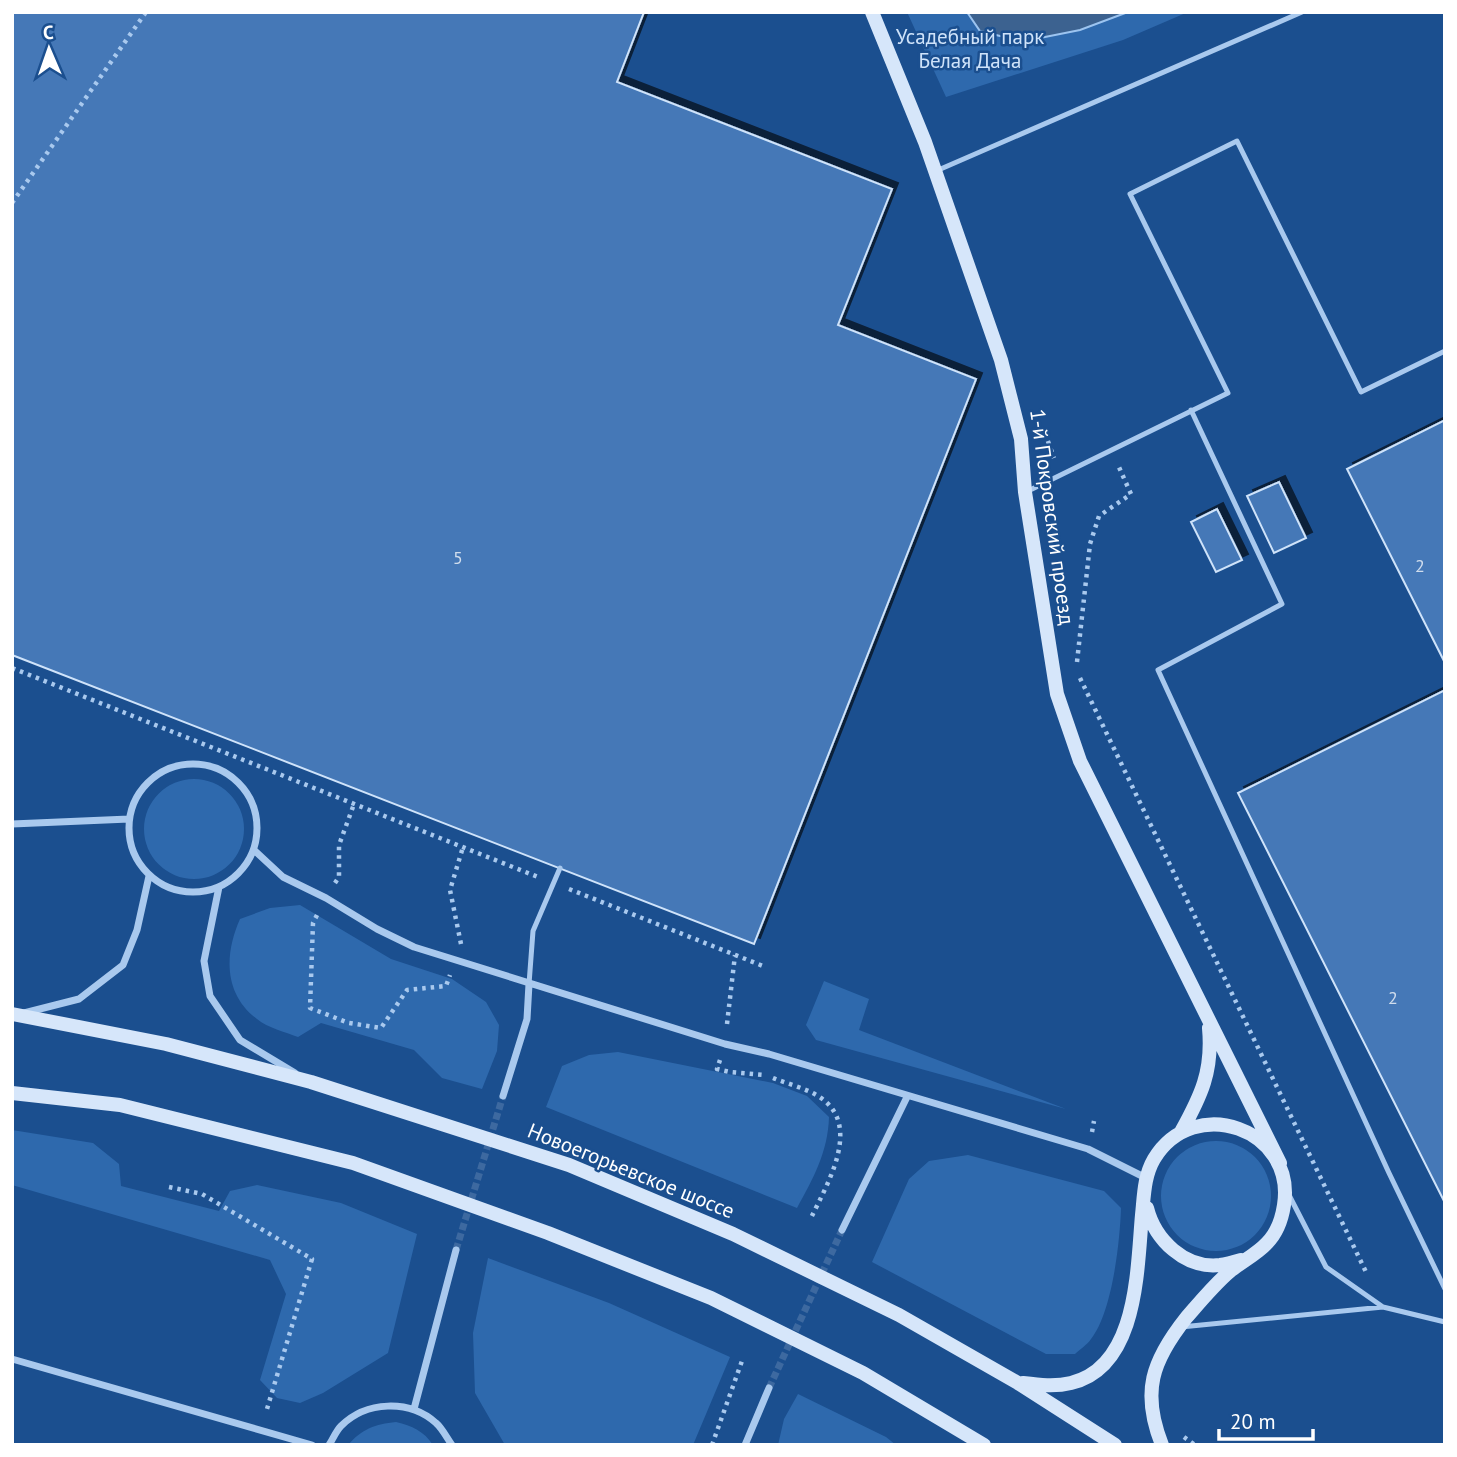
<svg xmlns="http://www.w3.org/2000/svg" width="1457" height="1457" font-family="'PT Sans',sans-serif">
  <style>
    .green { fill: #2e69ad }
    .water { fill: #3c6290; stroke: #9cc4f0; stroke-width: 2 }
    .building { fill: #4478b7; stroke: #cfe3fa; stroke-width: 2; filter: url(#shadow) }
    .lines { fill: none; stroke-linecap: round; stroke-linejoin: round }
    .street-tunnel { stroke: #3d69a0; stroke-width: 7; stroke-dasharray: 7 3.5; stroke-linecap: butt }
    .path { stroke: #a9c9ee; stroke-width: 4.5; stroke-dasharray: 3.5 5; stroke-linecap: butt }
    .lane { stroke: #a9c9ee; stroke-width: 5 }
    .street { stroke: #a9c9ee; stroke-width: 7 }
    .secondary { stroke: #d6e6fa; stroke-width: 14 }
    .labels { text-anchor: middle; stroke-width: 5; stroke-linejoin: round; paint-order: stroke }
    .number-label { font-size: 18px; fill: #d0dded }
    .park-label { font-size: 21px; fill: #cfe3fa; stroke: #1b4f8f }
    .street-label { font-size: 21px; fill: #fff; stroke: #1b4f8f }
  </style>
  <defs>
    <filter id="shadow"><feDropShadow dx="6" dy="-6" stdDeviation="0" flood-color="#0009"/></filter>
  </defs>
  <rect width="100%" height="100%" fill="#1b4f8f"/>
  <path class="green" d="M907 12H1188L1123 40 946 97Z
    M144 829a50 50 0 1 1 100 0a50 50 0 1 1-100 0Z
    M300 905 391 959 452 979 486 1002 499 1025 497 1051 482 1089 442 1078 414 1050 321 1023 298 1037C285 1032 268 1028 257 1019 224 994 224 955 240 919L270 908Z
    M824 981 869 999 859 1030 1066 1109 816 1040 806 1025Z
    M618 1052 773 1083 807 1096 829 1117C828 1152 813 1179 797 1208L546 1107 562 1066 589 1055Z
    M12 1130 93 1143 119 1164 121 1186 219 1211 230 1191 257 1185 341 1203 417 1234 388 1353 323 1393 300 1403 277 1398 260 1380 286 1294 270 1260 12 1185Z
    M1161 1196a55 55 0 1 1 110 0a55 55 0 1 1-110 0Z
    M968 1155 1104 1191 1121 1208C1120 1242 1112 1313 1091 1339 1087 1345 1080 1349 1075 1354H1046L872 1262 909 1179 929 1161Z
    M488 1258 609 1303 730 1357 693 1445H505L475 1393 473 1333Z
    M798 1394 886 1437 896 1445H778L784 1419Z
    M396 1422C412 1426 424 1431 433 1445H348C362 1429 375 1424 396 1422Z"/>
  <path class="water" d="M967 12H1128L1080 30 1040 38 1000 36 980 31Z"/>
  <path class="building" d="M12 12H644L617 82 892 189 838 325 976 379 754 944 12 655Z
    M1445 420V663L1347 469Z
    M1279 482 1306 538 1274 553 1247 496Z
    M1217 509 1242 560 1216 572 1191 522Z
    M1445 690V1203L1238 793Z"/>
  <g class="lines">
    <path class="street-tunnel" d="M456 1250 503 1096
      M769 1388 842 1230"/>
    <path class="path" d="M12 203 146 12
      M1045 433 1054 458
      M1077 662 1090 544 1099 516 1131 494 1118 465
      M12 668 538 877
      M1080 678 1366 1272
      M335 883 339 877V845L354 804
      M569 889 763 966
      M317 915 313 923 310 1008 349 1023 381 1028 407 990 446 986 450 975
      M461 944 450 890 463 847
      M727 1024 735 955
      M720 1060 717 1069 730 1072 765 1075
      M773 1078C788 1084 805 1088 818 1096 864 1124 827 1184 811 1218
      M1092 1132 1094 1121
      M169 1187 202 1194 312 1259 267 1409 263 1408
      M1184 1437 1195 1445
      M712 1445 743 1358"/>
    <path class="lane" d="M936 171 1302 12
      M1191 410 1282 604 1158 670 1389 1173 1445 1289
      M1028 491 1228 393 1130 194 1237 141 1361 392 1445 351
      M529 984 533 931 560 868
      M1289 1195 1326 1267 1383 1307
      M1181 1327 1383 1307 1445 1322"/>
    <path class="street" d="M129 828a64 64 0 1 1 128 0a64 64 0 1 1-128 0Z
      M12 824 129 819
      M254 850 283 877 326 898 377 929 414 947 725 1044 769 1054 1088 1149 1146 1178
      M219 887 204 961 210 996 240 1040 295 1073
      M24 1013 79 999 123 965 137 930 149 876
      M503 1096 527 1019 529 984
      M842 1230 907 1097
      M12 1359 312 1445
      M414 1409 456 1250
      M329 1445C333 1439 336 1431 341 1426 366 1401 409 1399 436 1423 442 1428 447 1438 452 1445
      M745 1445 769 1388"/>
    <path class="secondary" d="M872 12 925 142 1001 360 1021 439 1025 492 1057 694 1080 761 1280 1163
      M12 1014 166 1044 311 1082 569 1165 733 1234 899 1315 1018 1383 1115 1445
      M12 1093 120 1105 353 1163 548 1233 711 1298 863 1373 984 1445
      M1181 1132C1201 1096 1213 1071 1209 1028
      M1147 1208C1155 1240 1185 1269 1220 1265 1227 1264 1234 1262 1241 1260
      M1023 1383C1039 1385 1055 1387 1071 1383 1138 1367 1137 1270 1142 1215 1144 1196 1144 1176 1154 1159 1194 1093 1296 1129 1284 1205 1282 1218 1277 1233 1267 1243 1257 1254 1241 1262 1229 1272 1213 1286 1200 1302 1186 1318 1152 1361 1141 1392 1162 1445"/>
  </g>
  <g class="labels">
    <g class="number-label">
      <text x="458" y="564">5</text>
      <text x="1420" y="572">2</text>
      <text x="1393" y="1004">2</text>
    </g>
    <g class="park-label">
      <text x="970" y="44">Усадебный парк<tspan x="970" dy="24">Белая Дача</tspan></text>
    </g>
    <g class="street-label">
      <text transform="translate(1052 517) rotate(82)" y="7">1-й Покровский проезд</text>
      <text transform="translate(631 1171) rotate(22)" y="7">Новоегорьевское шоссе</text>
    </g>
  </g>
  <rect width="1457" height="1457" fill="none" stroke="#ffffff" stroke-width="28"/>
  <g transform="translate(49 49) rotate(358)" stroke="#1b4f8f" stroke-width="5" paint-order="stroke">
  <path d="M0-5L12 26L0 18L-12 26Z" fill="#ffffff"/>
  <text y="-10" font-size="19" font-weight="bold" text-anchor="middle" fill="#ffffff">С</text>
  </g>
  <path d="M1219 1429v10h94v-10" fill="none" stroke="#ffffff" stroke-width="3.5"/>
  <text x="1230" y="1429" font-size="21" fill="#ffffff" stroke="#1b4f8f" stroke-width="5" paint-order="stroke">20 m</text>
</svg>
